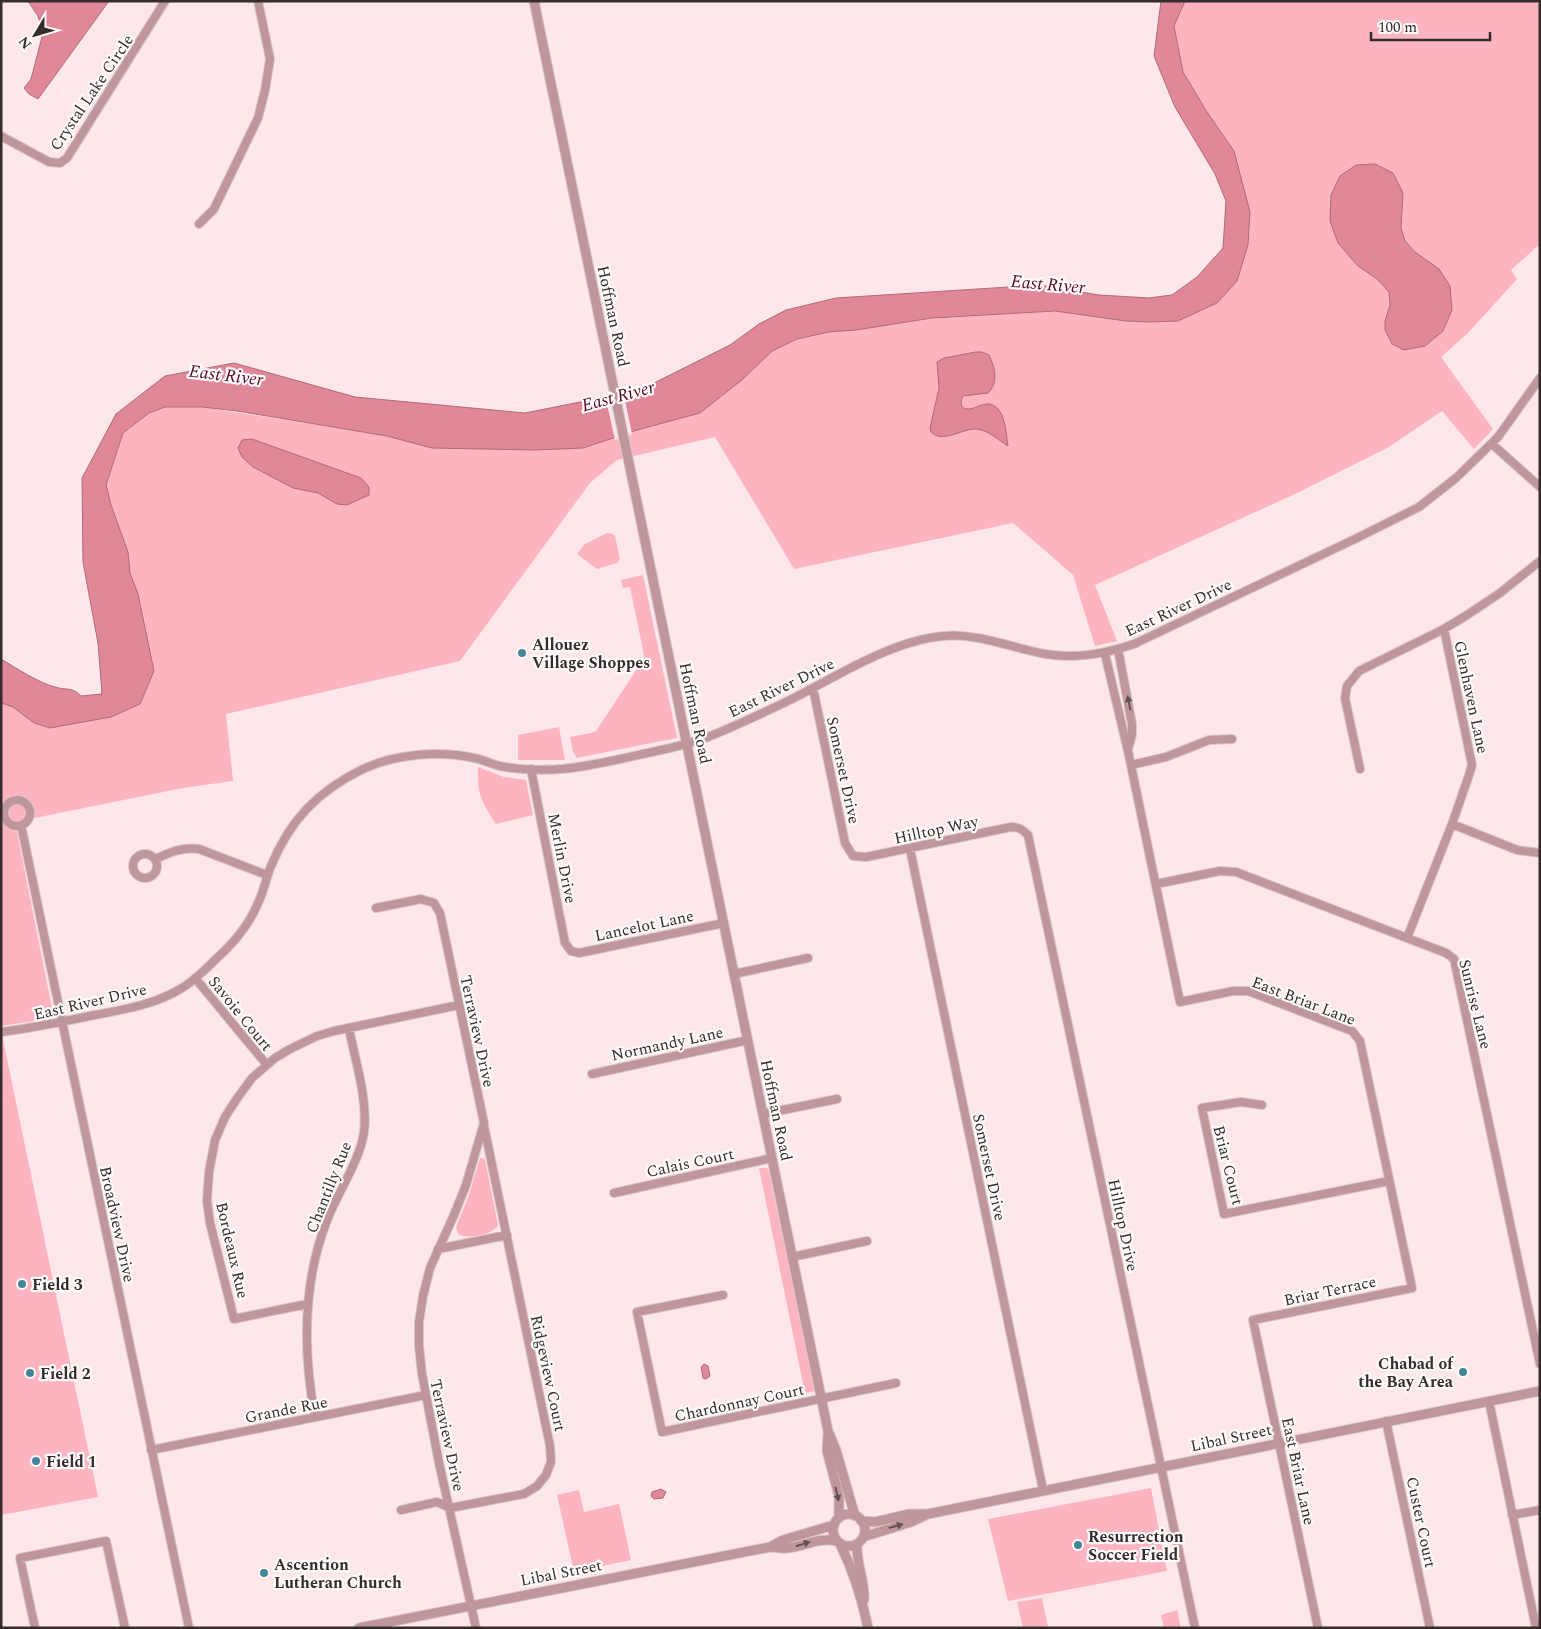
<svg xmlns="http://www.w3.org/2000/svg" width="1541" height="1629" font-family="Spectral,serif">
  <style>
    .green { fill: #fdb4c1 }
    .water { fill: #e08798; stroke: #ad6c78 }
    .pier { fill: #fee7ea }
    .lines { fill: none; stroke-linecap: round; stroke-linejoin: round }
    .minor-casing { stroke: #dac5c8; stroke-width: 10 }
    .tertiary-casing { stroke: #dac5c8; stroke-width: 11 }
    .minor { stroke: #bf969c; stroke-width: 8 }
    .tertiary { stroke: #bf969c; stroke-width: 9 }
    .oneway { fill: #655154 }
    .poi-dot { fill: #438597; stroke: #fefafa; stroke-width: 2 }
    .labels { text-anchor: middle; stroke-width: 4.5; stroke-linejoin: round; paint-order: stroke }
    .street-label { font-size: 16px; fill: #352c2d; stroke: #fefafa }
    .poi-label { font-size: 16px; font-weight: bold; fill: #352c2d; stroke: #fefafa; text-anchor: start }
    .water-label { font-size: 18px; font-style: italic; fill: #570622; stroke: #fefafa }
  </style>
  <rect width="100%" height="100%" fill="#fee7ea"/>
  <path class="green" d="M1185 1H1540V244L1511 270 1517 279 1468 333 1441 357 1493 429 1474 449 1442 411 1389 447 1295 494 1095 585 1117 641 1095 646 1073 575 1013 523 794 569 715 437 617 460 590 483 460 661 226 714 233 781 183 788 15 822 54 1018 1 1026V703L13 707 34 723 50 728 74 723 140 704 154 671 138 594 129 573 128 552 111 505 106 485 123 433 149 413 165 407H202L388 436 432 448H583L637 430 743 379 772 351 797 339 829 332 856 330 932 318 1055 311 1126 321 1150 322 1248 245 1207 112 1183 72 1174 26Z
    M607 533 613 534 615 536 620 559 617 563 597 569 577 554 585 544Z
    M643 575 677 738 577 758 573 752 570 737 591 733 596 731 639 666 646 665 630 587 623 588 621 580Z
    M559 727 565 760H518V735Z
    M478 767 504 777 526 780 533 815 496 824C481 801 477 794 478 767Z
    M1 1030 98 1497 1 1515Z
    M480 1158H483L485 1160 498 1225C493 1235 467 1240 458 1234L456 1227 469 1195Z
    M759 1168H768L815 1391 805 1393Z
    M1151 1488 1167 1571 1008 1601 988 1519Z
    M579 1490 584 1512 619 1504 631 1560 574 1572 557 1495Z
    M1042 1598 1048 1627 1023 1628 1017 1602Z
    M1177 1610 1181 1628H1164L1161 1615Z"/>
  <path class="water" d="M28 1H109L38 99 29 94 24 88 31 79 43 33 38 16Z
    M1161 1H1185L1174 26 1183 72 1207 112 1234 151 1250 212 1248 245 1237 281 1217 303 1178 321 1150 322 1126 321 1055 311 932 318 856 330 829 332 797 339 772 351 743 379 700 413 637 430 583 448 535 450 432 448 387 436 237 411 202 407H165L149 413 123 433 106 485 111 505 128 552 130 573 138 594 154 671 140 704 111 717 50 728 34 723 13 707 1 703V659C16 668 39 683 55 687 68 691 71 686 81 696L102 694 98 643 83 562 82 478 116 414 165 376 234 363 355 397 525 413 640 390 730 345 759 324 786 310 836 298 1040 285 1099 295 1149 298 1172 295 1197 277 1223 248 1226 201 1215 174 1175 107 1154 56Z
    M1375 164 1393 173 1403 193 1401 228 1405 241 1415 252 1439 269 1450 286 1452 310 1443 331 1425 346 1404 350 1392 344 1385 330V321L1390 305 1389 292 1377 279 1358 266 1338 243 1330 221 1331 195 1340 176 1356 165Z
    M976 352H982L989 355C995 368 999 382 988 393L963 396C960 401 960 410 969 409 979 408 988 398 998 409 1006 418 1006 434 1008 446 998 440 990 431 977 429 963 428 942 444 931 432L930 428 939 388 937 362 944 358Z
    M252 439 361 478 369 487V495L347 505 337 504 318 493 293 488 253 467 242 457 238 448 242 440Z
    M704 1364 708 1366 710 1376 706 1379 703 1378 701 1367Z
    M661 1489 666 1492 663 1498 654 1499 651 1496 652 1492Z"/>
  <path class="pier" d="M623 391 632 434 615 440 605 395Z"/>
  <g class="lines">
    <g class="minor-casing">
      <path id="minor" d="M1 136 49 162 60 163 67 158 165 1
        M199 224 214 209 258 118 265 90 270 59 258 1
        M1492 444 1540 487
        M1118 649 1132 724V735L1128 749
        M1105 654 1128 751 1180 1002 1233 991H1248L1352 1031 1360 1041 1412 1288 1253 1320 1318 1628
        M813 688 845 843 853 856 866 857 1011 827C1018 827 1022 829 1028 835L1195 1628
        M1131 765 1166 757 1209 740 1232 739
        M531 769 565 943 571 951 579 953 724 923
        M1360 769 1345 698 1347 686 1359 671 1444 629 1467 615 1500 593 1540 561
        M4 813a13 13 0 1 1 26 0a13 13 0 1 1-26 0Z
        M1452 824 1517 850 1540 853
        M21 825 189 1628
        M910 849 1043 1490
        M133 866a12 12 0 1 1 24 0a12 12 0 1 1-24 0Z
        M156 859C170 852 182 847 199 849L267 875
        M1156 884 1220 871 1236 872 1446 953 1454 959 1540 1364
        M376 908 421 899 434 903 440 913 484 1123 466 1185 454 1215 430 1268 423 1296 419 1322V1346L422 1374 439 1463 476 1628
        M1407 938 1452 824 1469 775 1472 765 1444 629
        M734 974 808 958
        M195 978 267 1065
        M1 1032C31 1028 61 1022 90 1016 121 1010 155 1005 182 988 195 980 206 969 216 959 234 943 249 925 258 903 264 891 266 878 271 866 290 820 317 792 361 770 394 754 439 750 474 758 485 760 495 766 505 767 535 772 566 770 595 764 614 761 633 756 652 752 671 748 690 744 708 737 736 726 763 713 790 700 836 677 892 640 944 636 978 633 1012 648 1045 654 1076 659 1104 654 1134 644L1355 539 1419 507 1456 478 1498 437 1540 378
        M592 1074 748 1040
        M1262 1105 1241 1102 1202 1108 1224 1214 1389 1181
        M763 1114 837 1099
        M614 1193 772 1158
        M438 1249 507 1235
        M792 1257 867 1241
        M723 1295 637 1312 662 1432 896 1383
        M307 1304 234 1319 210 1223 207 1201 209 1172 215 1140 225 1117 236 1100 252 1078 275 1058 290 1049 317 1036 334 1031 459 1005
        M1489 1401 1536 1628
        M315 1417C303 1352 302 1286 326 1223 336 1195 360 1161 364 1132 368 1098 355 1061 349 1028
        M1386 1421 1430 1628
        M151 1450 426 1395
        M401 1510 437 1502 450 1508 524 1494 537 1486 546 1475 551 1462 550 1446 484 1126
        M1512 1515 1540 1510
        M35 1628 20 1558 106 1541 125 1628"/>
    </g>
    <g class="tertiary-casing">
      <path id="tertiary" d="M534 1 828 1431 836 1450 855 1516
        M828 1434 827 1451 839 1496V1518
        M833 1530a16 16 0 1 1 32 0a16 16 0 1 1-32 0Z
        M861 1521 875 1522 909 1514H928L1540 1391
        M863 1537 911 1522 926 1515
        M840 1544C853 1570 862 1599 868 1628
        M857 1544C856 1564 865 1580 864 1600
        M770 1547C775 1547 781 1549 786 1548 806 1547 815 1537 837 1541
        M359 1628 770 1547 783 1540 834 1525"/>
    </g>
    <use href="#minor" class="minor"/>
    <use href="#tertiary" class="tertiary"/>
  </g>
  <defs><path id="oneway-solid" d="M-6-.8H1V-3.2L6.5 0L1 3.2V.8H-6Z" transform="scale(1.25)"/></defs>
  <g class="oneway">
    <use href="#oneway-solid" transform="translate(1129 703) rotate(-101)"/>
    <use href="#oneway-solid" transform="translate(837 1494) rotate(77)"/>
    <use href="#oneway-solid" transform="translate(896 1526) rotate(-15)"/>
    <use href="#oneway-solid" transform="translate(803 1544) rotate(-17)"/>
  </g>
  <g class="poi-dot">
    <circle cx="522" cy="653" r="5"/>
    <circle cx="22" cy="1284" r="5"/>
    <circle cx="1463" cy="1372" r="5"/>
    <circle cx="30" cy="1373" r="5"/>
    <circle cx="36" cy="1461" r="5"/>
    <circle cx="1078" cy="1545" r="5"/>
    <circle cx="264" cy="1573" r="5"/>
  </g>
  <g class="labels">
    <g class="street-label">
      <text transform="translate(91 92) rotate(-56)" y="6">Crystal Lake Circle</text>
      <text transform="translate(614 316) rotate(78)" y="6">Hoffman Road</text>
      <text transform="translate(1178 607) rotate(-25)" y="6">East River Drive</text>
      <text transform="translate(781 687) rotate(-26)" y="6">East River Drive</text>
      <text transform="translate(1472 697) rotate(78)" y="6">Glenhaven Lane</text>
      <text transform="translate(696 713) rotate(78)" y="6">Hoffman Road</text>
      <text transform="translate(844 770) rotate(78)" y="6">Somerset Drive</text>
      <text transform="translate(936 829) rotate(-12)" y="6">Hilltop Way</text>
      <text transform="translate(563 858) rotate(79)" y="6">Merlin Drive</text>
      <text transform="translate(644 925) rotate(-12)" y="6">Lancelot Lane</text>
      <text transform="translate(1304 1000) rotate(21)" y="6">East Briar Lane</text>
      <text transform="translate(90 1001) rotate(-13)" y="6">East River Drive</text>
      <text transform="translate(1476 1004) rotate(76)" y="6">Sunrise Lane</text>
      <text transform="translate(241 1013) rotate(51)" y="6">Savoie Court</text>
      <text transform="translate(478 1031) rotate(78)" y="6">Terraview Drive</text>
      <text transform="translate(667 1043) rotate(-12)" y="6">Normandy Lane</text>
      <text transform="translate(777 1110) rotate(78)" y="6">Hoffman Road</text>
      <text transform="translate(690 1162) rotate(-12)" y="6">Calais Court</text>
      <text transform="translate(1229 1165) rotate(76)" y="6">Briar Court</text>
      <text transform="translate(990 1167) rotate(78)" y="6">Somerset Drive</text>
      <text transform="translate(328 1187) rotate(-68)" y="6">Chantilly Rue</text>
      <text transform="translate(118 1224) rotate(78)" y="6">Broadview Drive</text>
      <text transform="translate(1124 1225) rotate(78)" y="6">Hilltop Drive</text>
      <text transform="translate(233 1250) rotate(77)" y="6">Bordeaux Rue</text>
      <text transform="translate(1330 1290) rotate(-12)" y="6">Briar Terrace</text>
      <text transform="translate(549 1373) rotate(78)" y="6">Ridgeview Court</text>
      <text transform="translate(739 1402) rotate(-12)" y="6">Chardonnay Court</text>
      <text transform="translate(286 1409) rotate(-11)" y="6">Grande Rue</text>
      <text transform="translate(448 1435) rotate(78)" y="6">Terraview Drive</text>
      <text transform="translate(1231 1437) rotate(-12)" y="6">Libal Street</text>
      <text transform="translate(1299 1471) rotate(78)" y="6">East Briar Lane</text>
      <text transform="translate(1422 1522) rotate(78)" y="6">Custer Court</text>
      <text transform="translate(561 1572) rotate(-11)" y="6">Libal Street</text>
    </g>
    <g class="poi-label">
      <text x="532" y="650">Allouez<tspan x="532" dy="18">Village Shoppes</tspan></text>
      <text x="32" y="1290">Field 3</text>
      <text x="1453" y="1369" text-anchor="end">Chabad of<tspan x="1453" dy="18">the Bay Area</tspan></text>
      <text x="40" y="1379">Field 2</text>
      <text x="46" y="1467">Field 1</text>
      <text x="1088" y="1542">Resurrection<tspan x="1088" dy="18">Soccer Field</tspan></text>
      <text x="274" y="1570">Ascention<tspan x="274" dy="18">Lutheran Church</tspan></text>
    </g>
    <g class="water-label">
      <text transform="translate(1048 284) rotate(5)" y="6">East River</text>
      <text transform="translate(226 375) rotate(7)" y="6">East River</text>
      <text transform="translate(618 396) rotate(-15)" y="6">East River</text>
    </g>
  </g>
  <rect width="1541" height="1629" fill="none" stroke="#352c2d" stroke-width="5"/>
  <g transform="translate(35 35) rotate(232)" stroke="#fefafa" stroke-width="4" paint-order="stroke">
  <path d="M0-4L9 19L0 12L-9 19Z" fill="#352c2d"/>
  <text y="-8" font-size="14" font-weight="bold" text-anchor="middle" fill="#352c2d">N</text>
  </g>
  <path d="M1371 32v8h119v-8" fill="none" stroke="#352c2d" stroke-width="2.5"/>
  <text x="1378" y="32" font-size="15" fill="#352c2d" stroke="#fefafa" stroke-width="4" paint-order="stroke">100 m</text>
</svg>
